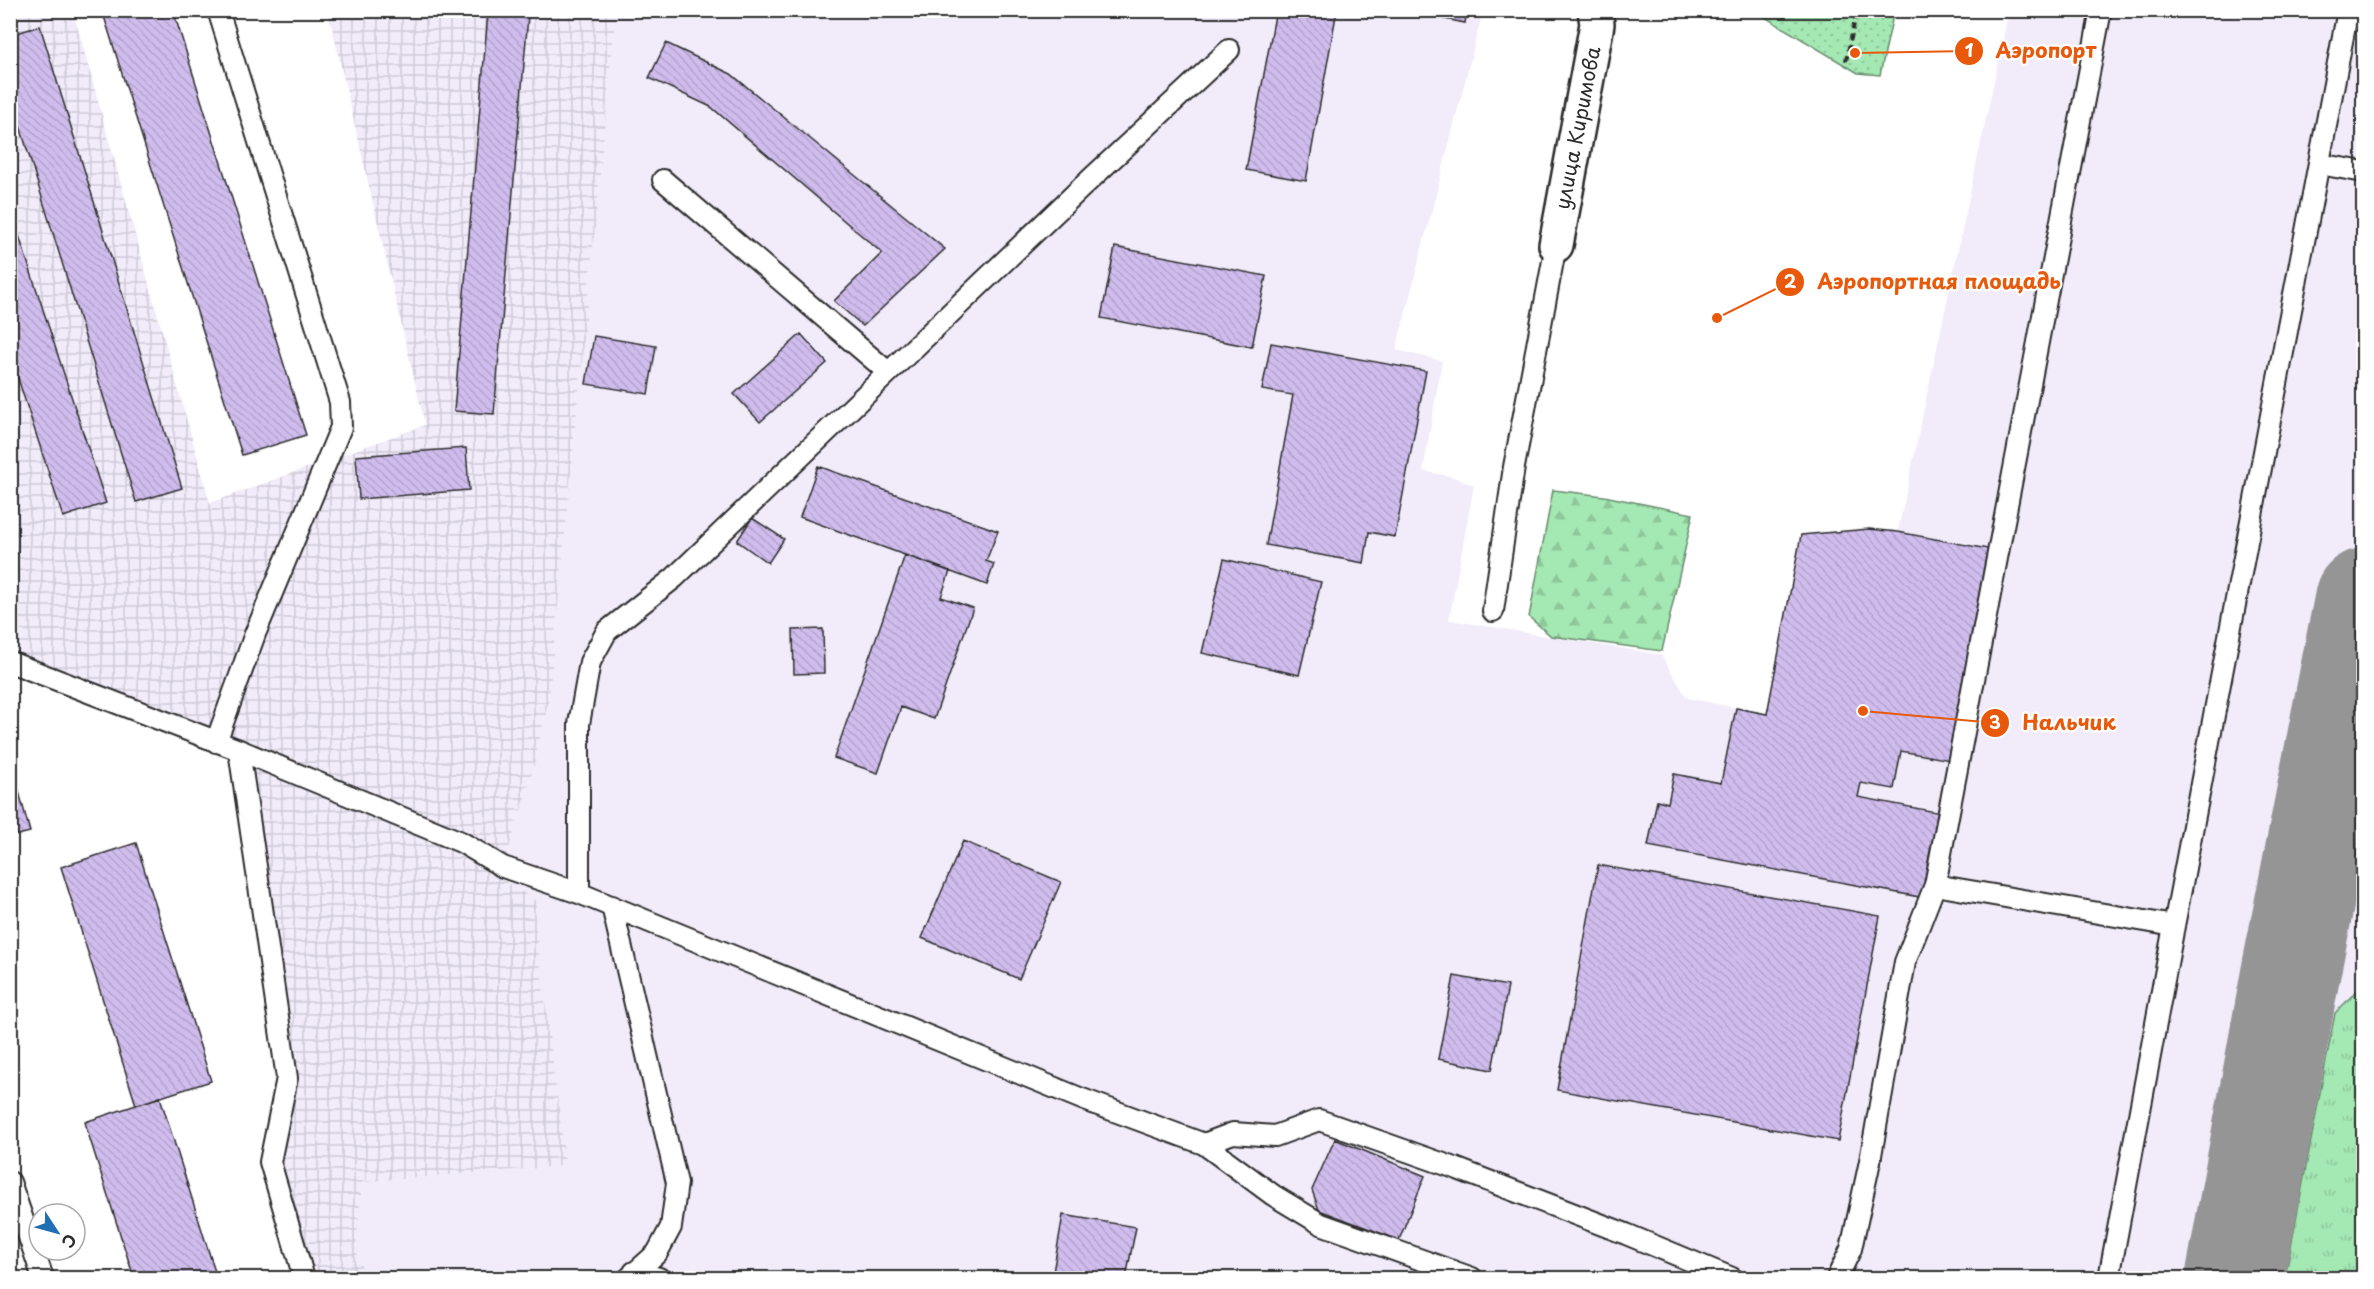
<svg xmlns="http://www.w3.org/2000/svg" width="2374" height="1289" font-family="'Playpen Sans',sans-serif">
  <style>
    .built { fill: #f1ebfa }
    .industrial { fill: url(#industrial-grid) }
    .grass { fill: url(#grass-tufts); stroke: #688a6f; stroke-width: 1.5 }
    .forest { fill: url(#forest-firs); stroke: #688a6f; stroke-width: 1.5 }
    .park { fill: url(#park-dots); stroke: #688a6f; stroke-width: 1.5 }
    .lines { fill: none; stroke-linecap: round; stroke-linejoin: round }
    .taxiway { stroke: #959595; stroke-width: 99 }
    .building { fill: url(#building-back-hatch); stroke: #2b2b2b; stroke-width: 1.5 }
    .service-casing { stroke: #2b2b2b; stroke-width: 24 }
    .secondary-casing { stroke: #2b2b2b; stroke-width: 38 }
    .path { stroke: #2b2b2b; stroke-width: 4; stroke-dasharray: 6 4.5; stroke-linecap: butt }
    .service { stroke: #fff; stroke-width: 20 }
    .secondary { stroke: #fff; stroke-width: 33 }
    .labels { text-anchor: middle; stroke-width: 4.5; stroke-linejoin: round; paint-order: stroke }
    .street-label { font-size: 20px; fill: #2b2b2b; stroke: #fff }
    .leader { fill: none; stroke: #e8590c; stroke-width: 2 }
    .callout-dot { fill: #e8590c; stroke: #fff; stroke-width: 2 }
    .mark-label { font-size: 18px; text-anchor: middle; font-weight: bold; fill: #fff }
    .callout-label { font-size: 21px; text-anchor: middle; font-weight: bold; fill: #e8590c; stroke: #fff; stroke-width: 4.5; stroke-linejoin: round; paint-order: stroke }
  </style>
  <defs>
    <pattern id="industrial-grid" width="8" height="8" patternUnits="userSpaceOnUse" patternTransform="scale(1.5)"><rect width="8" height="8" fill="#f1ebfa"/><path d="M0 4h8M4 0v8" fill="none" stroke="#cfcad6"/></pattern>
    <pattern id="grass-tufts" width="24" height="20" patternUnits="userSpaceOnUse" patternTransform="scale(1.5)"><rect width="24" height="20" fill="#a4e8b3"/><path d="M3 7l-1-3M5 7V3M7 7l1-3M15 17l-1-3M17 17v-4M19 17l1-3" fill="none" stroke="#8dc79a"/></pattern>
    <pattern id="forest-firs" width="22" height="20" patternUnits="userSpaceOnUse" patternTransform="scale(1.5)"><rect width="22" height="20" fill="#a4e8b3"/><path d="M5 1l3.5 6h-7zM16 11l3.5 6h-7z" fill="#8dc79a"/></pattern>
    <pattern id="park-dots" width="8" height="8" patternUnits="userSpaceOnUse" patternTransform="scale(1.5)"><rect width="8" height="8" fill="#a4e8b3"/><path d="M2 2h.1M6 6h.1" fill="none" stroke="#8dc79a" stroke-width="1.8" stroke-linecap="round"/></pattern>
    <pattern id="building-back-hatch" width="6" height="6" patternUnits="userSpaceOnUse" patternTransform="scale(1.5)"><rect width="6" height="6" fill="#d0bdee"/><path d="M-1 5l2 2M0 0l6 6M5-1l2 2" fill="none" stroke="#b3a3cc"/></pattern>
  </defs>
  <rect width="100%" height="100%" fill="#fff"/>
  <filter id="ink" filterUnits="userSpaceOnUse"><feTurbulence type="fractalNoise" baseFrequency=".0167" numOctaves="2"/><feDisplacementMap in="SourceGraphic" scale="12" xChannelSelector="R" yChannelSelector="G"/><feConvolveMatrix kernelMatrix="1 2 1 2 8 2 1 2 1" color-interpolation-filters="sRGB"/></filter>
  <g filter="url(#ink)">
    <path class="built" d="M616 11H1483L1396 350 1442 361 1423 471 1453 477 1474 485 1449 620 1661 655 1687 698 1766 714 1801 535 1869 529 1898 531 2009 11H2363V1278H365L356 1249 361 1182 565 1166 535 921 536 901 496 875 503 867 530 782 549 698Z"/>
    <path class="industrial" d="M11 11H73L210 503 425 425 328 11H616L549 698 530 782 503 867 496 875 536 901 535 921 566 1166 362 1182 356 1249 365 1278H304L270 1162 287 1078 239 750 11 662Z"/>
    <path class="grass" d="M2363 985V1278H2285L2335 1013Z"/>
    <path class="forest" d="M1553 490 1604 496 1693 514 1662 651 1551 636 1529 617Z"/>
    <path class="park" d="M1746 11H1894L1880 75 1858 73 1760 14Z"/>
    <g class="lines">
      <path class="taxiway" d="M2235 1278 2290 977 2364 598"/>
    </g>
    <path class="building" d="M102 10H173L306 435 242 455Z
      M1276 10H1337L1306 181 1246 170Z
      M1426 10H1467L1465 23 1425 15Z
      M488 13 528 16 494 414 454 411Z
      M40 26 182 488 136 502 10 94V35Z
      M666 43 731 74 945 249 863 326 834 301 882 253 711 107 649 78Z
      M10 208 106 503 63 517 10 354Z
      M1115 247 1266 276 1252 347 1101 318Z
      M801 334 827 363 760 422 734 394Z
      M594 336 656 346 648 394 586 384Z
      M1271 343 1426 371 1395 537 1369 532 1364 563 1266 545 1293 395 1262 390Z
      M466 448 469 490 359 499 356 456Z
      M818 466 998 531 986 561 994 564 987 585 800 517Z
      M752 518 784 539 768 563 737 541Z
      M1869 529 1898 532 1988 549 1950 760 1901 751 1894 789 1861 783 1858 797 1941 813 1925 898 1648 846 1657 800 1668 803 1674 774 1721 783 1736 708 1767 714 1801 535Z
      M905 555 950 571 941 597 973 608 934 719 901 707 878 773 834 758Z
      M1224 559 1321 582 1299 675 1202 653Z
      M823 629 824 673 794 674 793 630Z
      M16 781 30 832 10 837V783Z
      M963 841 1061 882 1019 979 922 938Z
      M136 843 211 1081 136 1105 61 867Z
      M1598 865 1880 916 1838 1141 1557 1090Z
      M1454 976 1508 986 1492 1070 1438 1059Z
      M160 1097 217 1278H134L89 1136 85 1122Z
      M1335 1139 1425 1176 1399 1240 1319 1210 1312 1190Z
      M1063 1215 1136 1227 1126 1278H1052Z"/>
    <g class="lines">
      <g class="service-casing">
        <path id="service" d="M2319 164 2364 172
          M663 180 888 372
          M1493 611 1514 467 1556 245
          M10 662 239 750 461 842 503 867 579 893 1082 1099 1204 1144 1273 1195 1321 1224 1472 1278
          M216 742 255 634 341 427 340 402 218 10
          M239 750 287 1078 270 1162 304 1278
          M1935 885 2174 926
          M579 893V724L590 662 607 631 674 578 1081 188 1229 50
          M612 906 677 1183 671 1227 657 1253 629 1278
          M1204 1144 1233 1133 1275 1136 1319 1120 1455 1168 1626 1234 1732 1278
          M10 1182 43 1278
          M634 1272 659 1278
          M1837 1278 1851 1249 1870 1161 1905 962 1935 885 2101 10
          M2109 1278 2174 926 2348 10"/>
      </g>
      <g class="secondary-casing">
        <path id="secondary" d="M1556 245 1597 24 1595 10"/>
      </g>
      <path class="path" d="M1784 17 1785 10
        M1846 61 1857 10"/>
      <use href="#service" class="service"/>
      <use href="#secondary" class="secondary"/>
    </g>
  </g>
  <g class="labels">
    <g class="street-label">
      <text transform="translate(1578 128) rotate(-79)" y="7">улица Киримова</text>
    </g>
  </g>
  <path class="leader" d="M1855 53L1969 51M1717 318L1790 282M1863 711L1995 723"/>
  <g class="callout-dot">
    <circle cx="1855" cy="53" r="6"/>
    <circle cx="1717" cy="318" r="6"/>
    <circle cx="1863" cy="711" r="6"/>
    <circle cx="1969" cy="51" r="15"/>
    <circle cx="1790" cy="282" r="15"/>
    <circle cx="1995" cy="723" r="15"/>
  </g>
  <g class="mark-label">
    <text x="1969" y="57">1</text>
    <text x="1790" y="288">2</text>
    <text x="1995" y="729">3</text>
  </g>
  <g class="callout-label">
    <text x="2046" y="58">Аэропорт</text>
    <text x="1939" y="289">Аэропортная площадь</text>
    <text x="2069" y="730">Нальчик</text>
  </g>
  <rect width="2374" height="1289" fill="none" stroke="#fff" stroke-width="36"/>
  <rect x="18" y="18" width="2338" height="1253" fill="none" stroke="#2b2b2b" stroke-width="2" filter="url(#ink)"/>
  <g transform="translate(57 1232) rotate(126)"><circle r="28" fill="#ffffff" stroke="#aaaaaa" stroke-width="1.5"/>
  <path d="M0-4.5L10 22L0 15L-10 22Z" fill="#1f6fb2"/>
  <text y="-9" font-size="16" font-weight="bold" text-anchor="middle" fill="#2b2b2b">С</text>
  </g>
</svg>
